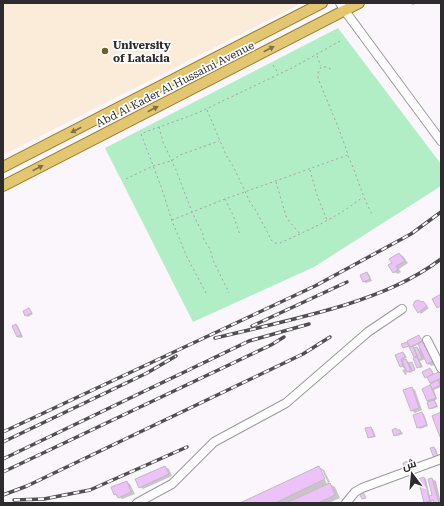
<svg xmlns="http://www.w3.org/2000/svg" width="444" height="506" font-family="'Roboto Serif',Cairo,serif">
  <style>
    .education { fill: #fbebd9 }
    .green { fill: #b1eec6 }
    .shadow { fill: #0003; fill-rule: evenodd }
    .building { fill: #edc2f8; stroke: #bfbbc0 }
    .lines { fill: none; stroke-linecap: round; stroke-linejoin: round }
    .minor-casing { stroke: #9c999d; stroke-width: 10 }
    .major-casing { stroke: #96771d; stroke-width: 12 }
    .path { stroke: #a4a1a4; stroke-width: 1; stroke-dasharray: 2 3; stroke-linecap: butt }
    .minor { stroke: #fff; stroke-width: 8 }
    .major { stroke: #e2c672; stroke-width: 10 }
    .rail-casing { stroke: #514f51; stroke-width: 3.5 }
    .rail { stroke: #fff; stroke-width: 2; stroke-dasharray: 6; stroke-linecap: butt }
    .oneway { fill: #7e714c }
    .poi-dot { fill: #6f612e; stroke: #fff; stroke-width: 1.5 }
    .labels { text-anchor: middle; stroke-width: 3.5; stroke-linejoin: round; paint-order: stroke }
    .poi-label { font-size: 11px; font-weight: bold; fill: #2d2b2d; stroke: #fff; text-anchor: start }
    .street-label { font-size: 11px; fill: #2d2b2d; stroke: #fff }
  </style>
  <rect width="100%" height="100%" fill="#faf6fb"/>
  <path class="education" d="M3 3H302L3 155Z"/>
  <path class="green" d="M338 28 441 164V186L314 267 193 322 105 148Z"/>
  <path class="shadow" d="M409 3H418L413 5Z
    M399 254 403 256 408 263 399 269 401 272 398 274 394 272 393 263Z
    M367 273 369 274 372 281 366 283 364 282 361 275Z
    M423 302 429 308 421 314 414 305Z
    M29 309 33 314 28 317 26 315Z
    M16 325 18 326 23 337 20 338 18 337 13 326Z
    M419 336 421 338 438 363 432 366 428 364 426 359 420 361 423 367 420 368 418 367 417 358 415 357 413 347 408 344 409 346 404 348 407 343 410 345ZM419 344 422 350 417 348 414 349 413 347Z
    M403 353 405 354 407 358 404 359 408 361 410 364H413L415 369 412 370V372L410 373 406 371 407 374 405 375 402 370 405 369 401 366 396 356Z
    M430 369 432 370 434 375 441 373V387L434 390 437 399 434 401 436 402 438 407 432 409 430 408 431 402 428 401 423 389 432 386 429 378 425 377Z
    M412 388 415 390 422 410 415 413 411 410Z
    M422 413 424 414 428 426 420 429 418 427Z
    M371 428 373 429 376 437 371 438 368 437Z
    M399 431 402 432 403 434 397 436 395 435Z
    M434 448 436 449 439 458 437 459Z
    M165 467 169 469 172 476 143 489 140 487 136 480Z
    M319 467 324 470 330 482 328 483 322 470H320L327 484 328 483 335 487 340 498 329 503H242Z
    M423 478 426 479 430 497 433 496 432 479 436 481 441 503H435L431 500 432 502 427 503 425 502Z
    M127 482 130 484 135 494 122 499 115 494Z"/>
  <path class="building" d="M399 253 405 261 396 266 398 270 393 273 388 265 392 263 389 259Z
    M367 272 370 279 363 282 360 275Z
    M441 294V306L437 308 432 299Z
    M418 300 422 302 423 301 427 306 418 313 413 305 415 301Z
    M29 308 32 313 25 316 23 311Z
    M16 324 21 335 17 337 12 326Z
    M419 335 422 341 410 347 407 341Z
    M425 340 434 361 427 364 418 344Z
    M407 342 409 346 403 348 401 344Z
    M413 346 417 356 414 357 409 347Z
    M417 347 422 358 419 360 414 348Z
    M403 352 405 357 401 359 403 366 400 367 395 355Z
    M417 357 421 366 417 368 413 358Z
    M406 359 411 371 407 372 402 361Z
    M412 362 415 370 412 371 409 363Z
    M430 368 433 374 425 378 422 372Z
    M441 371V378L430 383 427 377Z
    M438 380 440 385 432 389 430 384Z
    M430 385 436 398 427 401 422 389Z
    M412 387 419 408 411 411 403 390Z
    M434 400 437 406 429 409 427 402Z
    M422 412 427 425 417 428 413 415Z
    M441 412V437H440L432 416Z
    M371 427 374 436 368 438 365 428Z
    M396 428 397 430H400L401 433 394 436 392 430Z
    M434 447 438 457 434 458 430 448Z
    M408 461 409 466 404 468 403 463Z
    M165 466 169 474 139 488 135 479Z
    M319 466 325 479 275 503H240Z
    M424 477 430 501 424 503 418 479Z
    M432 478 439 503H434L433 500 430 501 429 496 432 495 428 479Z
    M127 481 131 492 118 498 116 494 114 495 111 487Z
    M330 483 335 495 318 503H286Z
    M363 492 366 498 362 499 359 493Z"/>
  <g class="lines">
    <g class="minor-casing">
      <path id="minor" d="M340 3 345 11 441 141
        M427 340 441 368
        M137 503 172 484 214 442 286 403 368 332 402 309
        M346 503 355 492 362 488 441 459"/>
    </g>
    <g class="major-casing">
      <path id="major" d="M3 167 322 3
        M3 186 359 3"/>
    </g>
    <path class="path" d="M317 56 321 66
      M273 65 278 73
      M207 110 226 155 233 166 250 202 255 209 272 241 275 243H280C309 230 338 217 363 197
      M159 127 163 142 176 170 192 212 203 234 204 240 210 249 213 260 229 293
      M348 156C357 175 362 196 372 214
      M310 170 317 195 327 220
      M126 179 153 166 171 161 180 155 219 141
      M276 182 286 216 289 221 300 234
      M225 199 233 215 240 235
      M172 220 225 199 348 155C340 129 328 104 318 78V73L321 67H326L331 69
      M206 293 187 257 172 221 162 189 141 134C162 125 185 119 206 109L294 67 340 41"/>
    <use href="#minor" class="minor"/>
    <use href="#major" class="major"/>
    <g class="rail-casing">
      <path id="rail" d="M252 326 347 282
        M215 338C258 328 302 318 345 305 379 294 412 281 441 259
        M3 432 315 286 411 234 441 212
        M3 442 147 373 176 356
        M3 459 249 341 309 324
        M3 472 271 345 284 337
        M3 495 27 486 303 354 330 337
        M14 500 44 499 90 490 187 447"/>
    </g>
    <use href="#rail" class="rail"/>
  </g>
  <defs><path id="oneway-solid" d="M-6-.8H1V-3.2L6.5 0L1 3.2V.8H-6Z"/></defs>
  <g class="oneway">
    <use href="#oneway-solid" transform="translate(269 49) rotate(-27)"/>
    <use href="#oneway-solid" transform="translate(153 109) rotate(-27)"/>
    <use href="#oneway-solid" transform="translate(76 130) rotate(153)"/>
    <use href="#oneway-solid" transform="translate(38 168) rotate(-27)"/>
  </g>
  <circle class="poi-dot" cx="105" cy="51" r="4"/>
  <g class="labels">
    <g class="poi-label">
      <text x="113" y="49">University<tspan x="113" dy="13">of Latakia</tspan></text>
    </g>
    <g class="street-label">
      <text transform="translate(175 84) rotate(-27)" y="4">Abd Al Kader Al Hussaini Avenue</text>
    </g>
  </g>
  <rect width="444" height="506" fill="none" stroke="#2d2b2d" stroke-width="8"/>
  <g transform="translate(412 474) rotate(344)" stroke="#ffffff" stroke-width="3" paint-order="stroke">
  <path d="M0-3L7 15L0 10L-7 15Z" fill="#2d2b2d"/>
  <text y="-6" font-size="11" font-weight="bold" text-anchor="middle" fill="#2d2b2d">ش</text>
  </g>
</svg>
